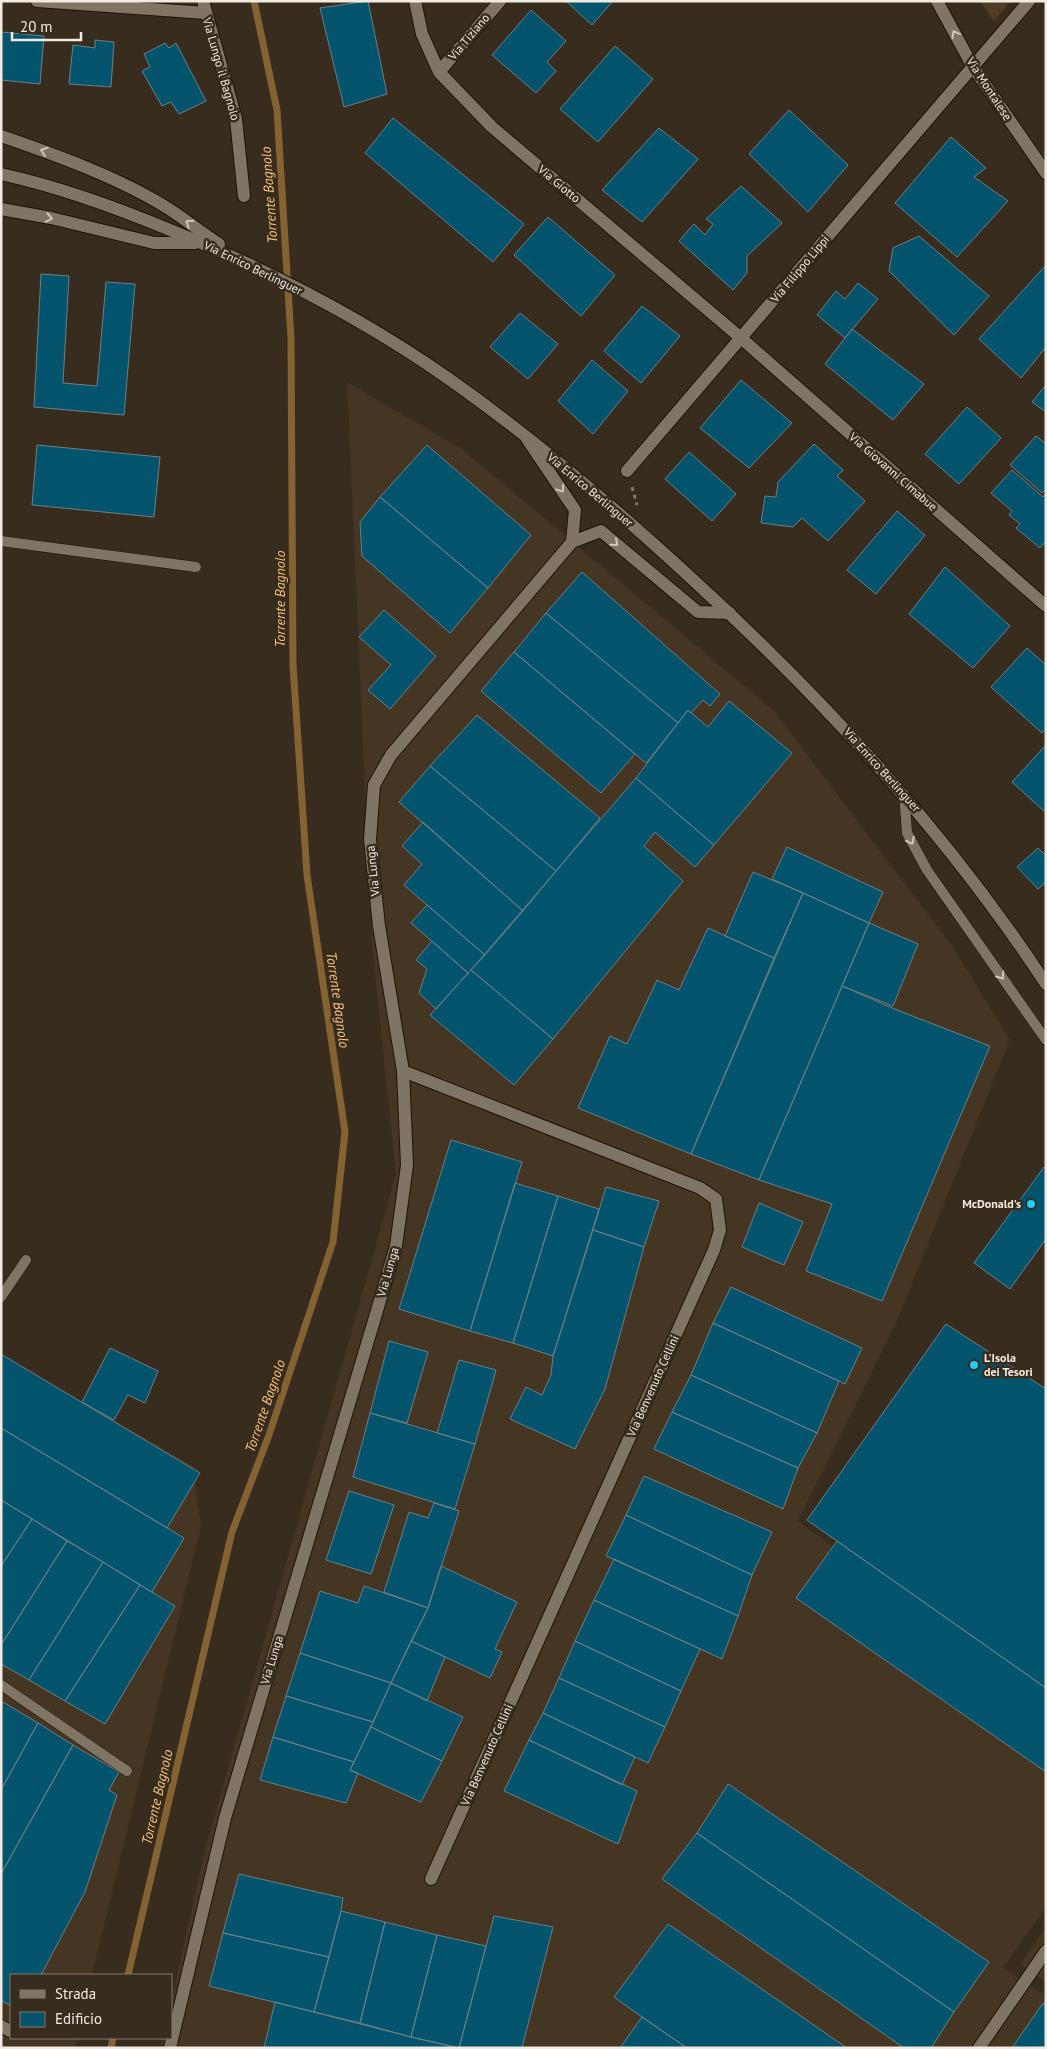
<svg xmlns="http://www.w3.org/2000/svg" width="1047" height="2049" font-family="'PT Sans',sans-serif">
  <style>
    .built { fill: #453623 }
    .green { fill: #503d24 }
    .lines { fill: none; stroke-linecap: round; stroke-linejoin: round }
    .stream { stroke: #846232; stroke-width: 7 }
    .building { fill: #05546d; stroke: #6b8089 }
    .service-casing { stroke: #1e1407; stroke-width: 11 }
    .minor-casing { stroke: #1e1407; stroke-width: 14 }
    .tertiary-casing { stroke: #1e1407; stroke-width: 14 }
    .secondary-casing { stroke: #1e1407; stroke-width: 14 }
    .path { stroke: #81786c; stroke-width: 3; stroke-dasharray: 4 4; stroke-linecap: butt }
    .service { stroke: #807464; stroke-width: 10 }
    .minor { stroke: #807464; stroke-width: 12 }
    .tertiary { stroke: #807464; stroke-width: 12 }
    .secondary { stroke: #807464; stroke-width: 12 }
    .oneway { stroke: #d0c7bc }
    .poi-dot { fill: #24c9fe; stroke: #372c1e; stroke-width: 2 }
    .labels { text-anchor: middle; stroke-width: 5; stroke-linejoin: round; paint-order: stroke }
    .street-label { font-size: 12px; fill: #f2ebe2; stroke: #372c1e }
    .poi-label { font-size: 12px; font-weight: bold; fill: #f2ebe2; stroke: #372c1e; text-anchor: end }
    .water-label { font-size: 14px; font-style: italic; fill: #f8c27b; stroke: #372c1e }
  </style>
  <rect width="100%" height="100%" fill="#372c1e"/>
  <path class="built" d="M347 382 463 450 774 711 953 947 1010 1040 896 1323 798 1521 1046 1701V1907L1003 1968 1046 1996V2048H161L163 2038H171V2002L205 1850 396 1174 372 945Z
    M1 1355 193 1466 201 1526 92 1975H11V2038H77L75 2048H1Z
    M1046 1927V1982L1020 1964Z"/>
  <path class="green" d="M980 1H1011L994 21Z"/>
  <g class="lines">
    <path class="stream" d="M128 1975 232 1532 269 1435 333 1242 345 1132 307 875 293 665 291 338 277 110 254 1
      M111 2048 113 2038"/>
  </g>
  <path class="building" d="M368 1 387 94 344 107 320 8Z
    M566 1H613L592 25Z
    M531 10 566 41 547 62 556 71 536 93 492 55Z
    M1 32 44 36 40 84 1 80Z
    M95 40 114 42 111 87 69 84 73 45 95 48Z
    M165 43 169 48 176 43 206 101 179 114 171 102 162 106 142 71 150 67 144 54Z
    M615 46 653 79 598 142 560 109Z
    M789 110 848 165 808 212 749 154Z
    M393 118 524 224 493 262 365 153Z
    M659 128 698 159 642 222 602 190Z
    M951 137 986 168 974 177 1008 201 957 257 895 203Z
    M741 186 782 223 747 256V273L733 290 679 241 694 224 705 235 713 224 706 219Z
    M548 217 615 275 581 316 514 255Z
    M919 236 989 296 954 335 889 271 893 248Z
    M1046 265V347L1021 378 979 339Z
    M41 274 69 276 63 383 97 386 106 282 135 284 124 415 34 407Z
    M858 283 878 299 845 338 817 315 836 291 845 299Z
    M642 306 680 336 641 383 604 351Z
    M520 313 558 344 528 379 490 347Z
    M852 329 924 384 893 420 825 364Z
    M592 360 628 391 593 434 558 401Z
    M741 380 792 423 749 468 700 428Z
    M1046 385V412L1032 402Z
    M967 407 1001 438 959 484 925 454Z
    M1036 436 1046 444V489L1042 493 1010 465Z
    M814 444 843 470 837 476 865 501 828 541 802 518 793 527 761 523 765 496 776 497 778 482Z
    M37 445 160 457 154 517 32 505Z
    M427 445 531 535 488 588 380 497Z
    M689 452 736 494 712 521 665 479Z
    M1012 470 1043 497 1046 493V541L1040 548 1016 528 1020 524 1009 515 1012 511 991 493Z
    M380 497 488 588 450 633 362 556 360 522Z
    M897 511 925 535 876 594 847 570Z
    M945 567 1010 626 973 668 909 614Z
    M582 572 720 694 710 706 703 700 691 713 688 710 678 723 546 613Z
    M384 610 436 656 390 709 368 690 391 665 359 637Z
    M546 613 678 723 646 763 514 652Z
    M1027 648 1046 665V728L1042 733 991 687Z
    M514 652 635 754 601 793 481 691Z
    M729 701 792 753 714 845 636 778 688 710 708 727Z
    M477 715 600 818 556 871 430 766Z
    M1046 745V813L1012 782Z
    M430 766 556 871 523 911 399 802Z
    M636 778 714 845 695 867 655 832 644 846 683 881 553 1039 471 970Z
    M423 822 523 911 485 955 404 885 422 864 402 846Z
    M787 847 883 892 869 923 772 879Z
    M1038 848 1046 856V882L1038 889 1017 867Z
    M753 872 803 893 774 958 725 936Z
    M803 893 869 923 759 1180 691 1154Z
    M427 905 485 955 468 973 411 923Z
    M869 923 918 944 893 1006 842 986Z
    M708 928 774 958 691 1154 578 1108 610 1036 627 1044 657 980 679 990Z
    M432 941 468 973 436 1009 419 993 427 969 416 960Z
    M471 970 553 1039 514 1085 430 1015Z
    M842 986 897 1010 990 1046 882 1301 806 1271 832 1204 759 1180Z
    M451 1140 522 1162 470 1331 399 1309Z
    M1044 1167 1046 1169V1239L1010 1289 974 1263Z
    M515 1183 558 1196 513 1343 470 1331Z
    M606 1187 659 1201 644 1247 593 1230Z
    M558 1196 599 1209 553 1356 513 1343Z
    M759 1203 803 1222 784 1265 742 1247Z
    M593 1230 644 1247 605 1389 575 1449 510 1419 526 1387 542 1395 551 1375 553 1356Z
    M731 1287 862 1348 845 1384 713 1323Z
    M713 1323 839 1381 817 1433 691 1375Z
    M946 1324 1046 1389V1688L807 1520Z
    M389 1341 428 1352 407 1423 370 1413Z
    M110 1348 158 1371 145 1403 128 1395 114 1420 82 1402Z
    M1 1354 200 1473 167 1528 1 1428Z
    M459 1360 496 1370 475 1444 437 1433Z
    M691 1375 817 1433 798 1468 672 1412Z
    M672 1412 798 1468 783 1509 654 1449Z
    M370 1413 475 1444 455 1509 353 1477Z
    M1 1428 184 1538 152 1592 1 1500Z
    M644 1476 772 1532 752 1575 626 1515Z
    M349 1491 394 1505 371 1574 326 1560Z
    M1 1500 32 1519 1 1566Z
    M434 1503 459 1511 428 1608 384 1592 409 1512 428 1518Z
    M626 1515 752 1575 738 1616 606 1556Z
    M32 1519 67 1541 1 1645V1566Z
    M67 1541 103 1562 29 1680 1 1664V1645Z
    M837 1541 1046 1688V1772L796 1598Z
    M614 1559 738 1616 722 1659 594 1600Z
    M103 1562 140 1585 65 1701 29 1680Z
    M441 1566 517 1602 495 1649 502 1652 490 1678 411 1641 428 1608Z
    M140 1585 175 1606 105 1724 65 1701Z
    M364 1586 428 1608 391 1683 300 1653 320 1591 358 1603Z
    M594 1600 700 1649 681 1691 575 1641Z
    M411 1641 445 1657 427 1701 391 1683Z
    M575 1641 681 1691 665 1727 559 1678Z
    M300 1653 391 1683 373 1722 286 1696Z
    M559 1678 665 1727 648 1763 543 1713Z
    M391 1683 463 1717 442 1761 371 1727Z
    M286 1696 373 1722 354 1762 273 1737Z
    M3 1702 38 1723 1 1790V1705Z
    M543 1713 635 1757 622 1785 529 1740Z
    M38 1723 73 1745 1 1874V1790Z
    M371 1727 442 1761 421 1802 350 1770Z
    M273 1737 354 1762 350 1770 358 1773 346 1803 260 1780Z
    M529 1740 637 1791 618 1844 504 1791Z
    M73 1745 119 1772 109 1790 117 1795 85 1892 41 1975H11V2006L1 2000V1874Z
    M728 1784 989 1962 954 2012 697 1833Z
    M697 1833 954 2012 931 2048H904L662 1879Z
    M239 1874 343 1898 341 1911 329 1957 223 1933Z
    M341 1911 385 1922 360 2023 314 2012Z
    M494 1916 553 1927 522 2048H459Z
    M385 1922 437 1935 411 2037 360 2023Z
    M668 1924 847 2048H687L642 2017 614 1997Z
    M223 1933 329 1957 314 2012 209 1986Z
    M437 1935 486 1946 459 2048 411 2037Z
    M275 2002 411 2037 459 2048H264Z
    M1043 2003 1046 2005V2048H1012Z
    M642 2017 687 2048H620Z"/>
  <g class="lines">
    <g class="service-casing">
      <path id="service" d="M1 541 196 567
        M904 794 907 833 927 870 1046 1040
        M1 1297 26 1260
        M1 1685 127 1771"/>
    </g>
    <g class="minor-casing">
      <path id="minor" d="M37 1 206 13
        M203 1 236 119 244 196
        M415 1 422 34 439 72 492 127 741 338 1046 606
        M439 72 500 1
        M527 439 575 510 572 542
        M627 471 1029 1
        M403 1071 700 1188 716 1199 720 1230 714 1250 431 1879
        M1 2026 10 2031
        M170 2048 225 1818 376 1314 396 1246 407 1165 403 1071 379 926 370 839 374 785 391 755 572 542 601 531 698 612 730 613"/>
    </g>
    <g class="tertiary-casing">
      <path id="tertiary" d="M937 1 973 67 1046 173
        M979 2048 1046 1951"/>
    </g>
    <g class="secondary-casing">
      <path id="secondary" d="M1 136C56 155 120 178 169 209 186 220 202 233 219 244
        M1 174C61 187 118 208 175 232 270 271 364 319 449 379 534 439 613 506 690 577 824 699 946 832 1046 984
        M1 209 51 218 154 243H195"/>
    </g>
    <path class="path" d="M632 487 637 505"/>
    <use href="#service" class="service"/>
    <use href="#minor" class="minor"/>
    <use href="#tertiary" class="tertiary"/>
    <use href="#secondary" class="secondary"/>
  </g>
  <defs><path id="oneway-chevron" d="M-2-3.5L2.5 0L-2 3.5" fill="none" stroke-width="1.6" stroke-linecap="round" stroke-linejoin="round" transform="scale(1.25)"/></defs>
  <g class="oneway">
    <use href="#oneway-chevron" transform="translate(955 34) rotate(-119)"/>
    <use href="#oneway-chevron" transform="translate(44 151) rotate(-161)"/>
    <use href="#oneway-chevron" transform="translate(49 218) rotate(11)"/>
    <use href="#oneway-chevron" transform="translate(189 223) rotate(-145)"/>
    <use href="#oneway-chevron" transform="translate(561 489) rotate(56)"/>
    <use href="#oneway-chevron" transform="translate(615 543) rotate(40)"/>
    <use href="#oneway-chevron" transform="translate(911 841) rotate(63)"/>
    <use href="#oneway-chevron" transform="translate(1001 976) rotate(55)"/>
  </g>
  <g class="poi-dot">
    <circle cx="1031" cy="1204" r="5"/>
    <circle cx="974" cy="1365" r="5"/>
  </g>
  <g class="labels">
    <g class="street-label">
      <text transform="translate(469 37) rotate(-50)" y="4">Via Tiziano</text>
      <text transform="translate(221 69) rotate(74)" y="4">Via Lungo il Bagnolo</text>
      <text transform="translate(989 89) rotate(57)" y="4">Via Montalese</text>
      <text transform="translate(559 184) rotate(40)" y="4">Via Giotto</text>
      <text transform="translate(253 268) rotate(26)" y="4">Via Enrico Berlinguer</text>
      <text transform="translate(800 269) rotate(-50)" y="4">Via Filippo Lippi</text>
      <text transform="translate(893 472) rotate(41)" y="4">Via Giovanni Cimabue</text>
      <text transform="translate(590 490) rotate(40)" y="4">Via Enrico Berlinguer</text>
      <text transform="translate(882 770) rotate(48)" y="4">Via Enrico Berlinguer</text>
      <text transform="translate(373 871) rotate(-96)" y="4">Via Lunga</text>
      <text transform="translate(388 1272) rotate(-74)" y="4">Via Lunga</text>
      <text transform="translate(653 1386) rotate(-66)" y="4">Via Benvenuto Cellini</text>
      <text transform="translate(272 1660) rotate(-73)" y="4">Via Lunga</text>
      <text transform="translate(487 1755) rotate(-66)" y="4">Via Benvenuto Cellini</text>
    </g>
    <g class="poi-label">
      <text x="1021" y="1208">McDonald's</text>
      <text x="984" y="1362" text-anchor="start">L'Isola<tspan x="984" dy="14">dei Tesori</tspan></text>
    </g>
    <g class="water-label">
      <text transform="translate(269 195) rotate(-94)" y="5">Torrente Bagnolo</text>
      <text transform="translate(280 599) rotate(-90)" y="5">Torrente Bagnolo</text>
      <text transform="translate(338 1000) rotate(82)" y="5">Torrente Bagnolo</text>
      <text transform="translate(265 1406) rotate(-71)" y="5">Torrente Bagnolo</text>
      <text transform="translate(157 1797) rotate(-77)" y="5">Torrente Bagnolo</text>
    </g>
  </g>
  <rect width="1047" height="2049" fill="none" stroke="#f2ebe2" stroke-width="5"/>
  <rect x="10" y="1974" width="162" height="65" fill="#372c1e" stroke="#82786c"/>
  <rect x="20" y="1990" width="25" height="8" fill="#807464" stroke="#82786c"/>
  <text x="55" y="1999" font-size="15" fill="#f2ebe2">Strada</text>
  <rect x="20" y="2012" width="25" height="15" fill="#05546d" stroke="#82786c"/>
  <text x="55" y="2024" font-size="15" fill="#f2ebe2">Edificio</text>
  <path d="M12 32v8h69v-8" fill="none" stroke="#f2ebe2" stroke-width="2.5"/>
  <text x="20" y="32" font-size="15" fill="#f2ebe2" stroke="#372c1e" stroke-width="4" paint-order="stroke">20 m</text>
</svg>
